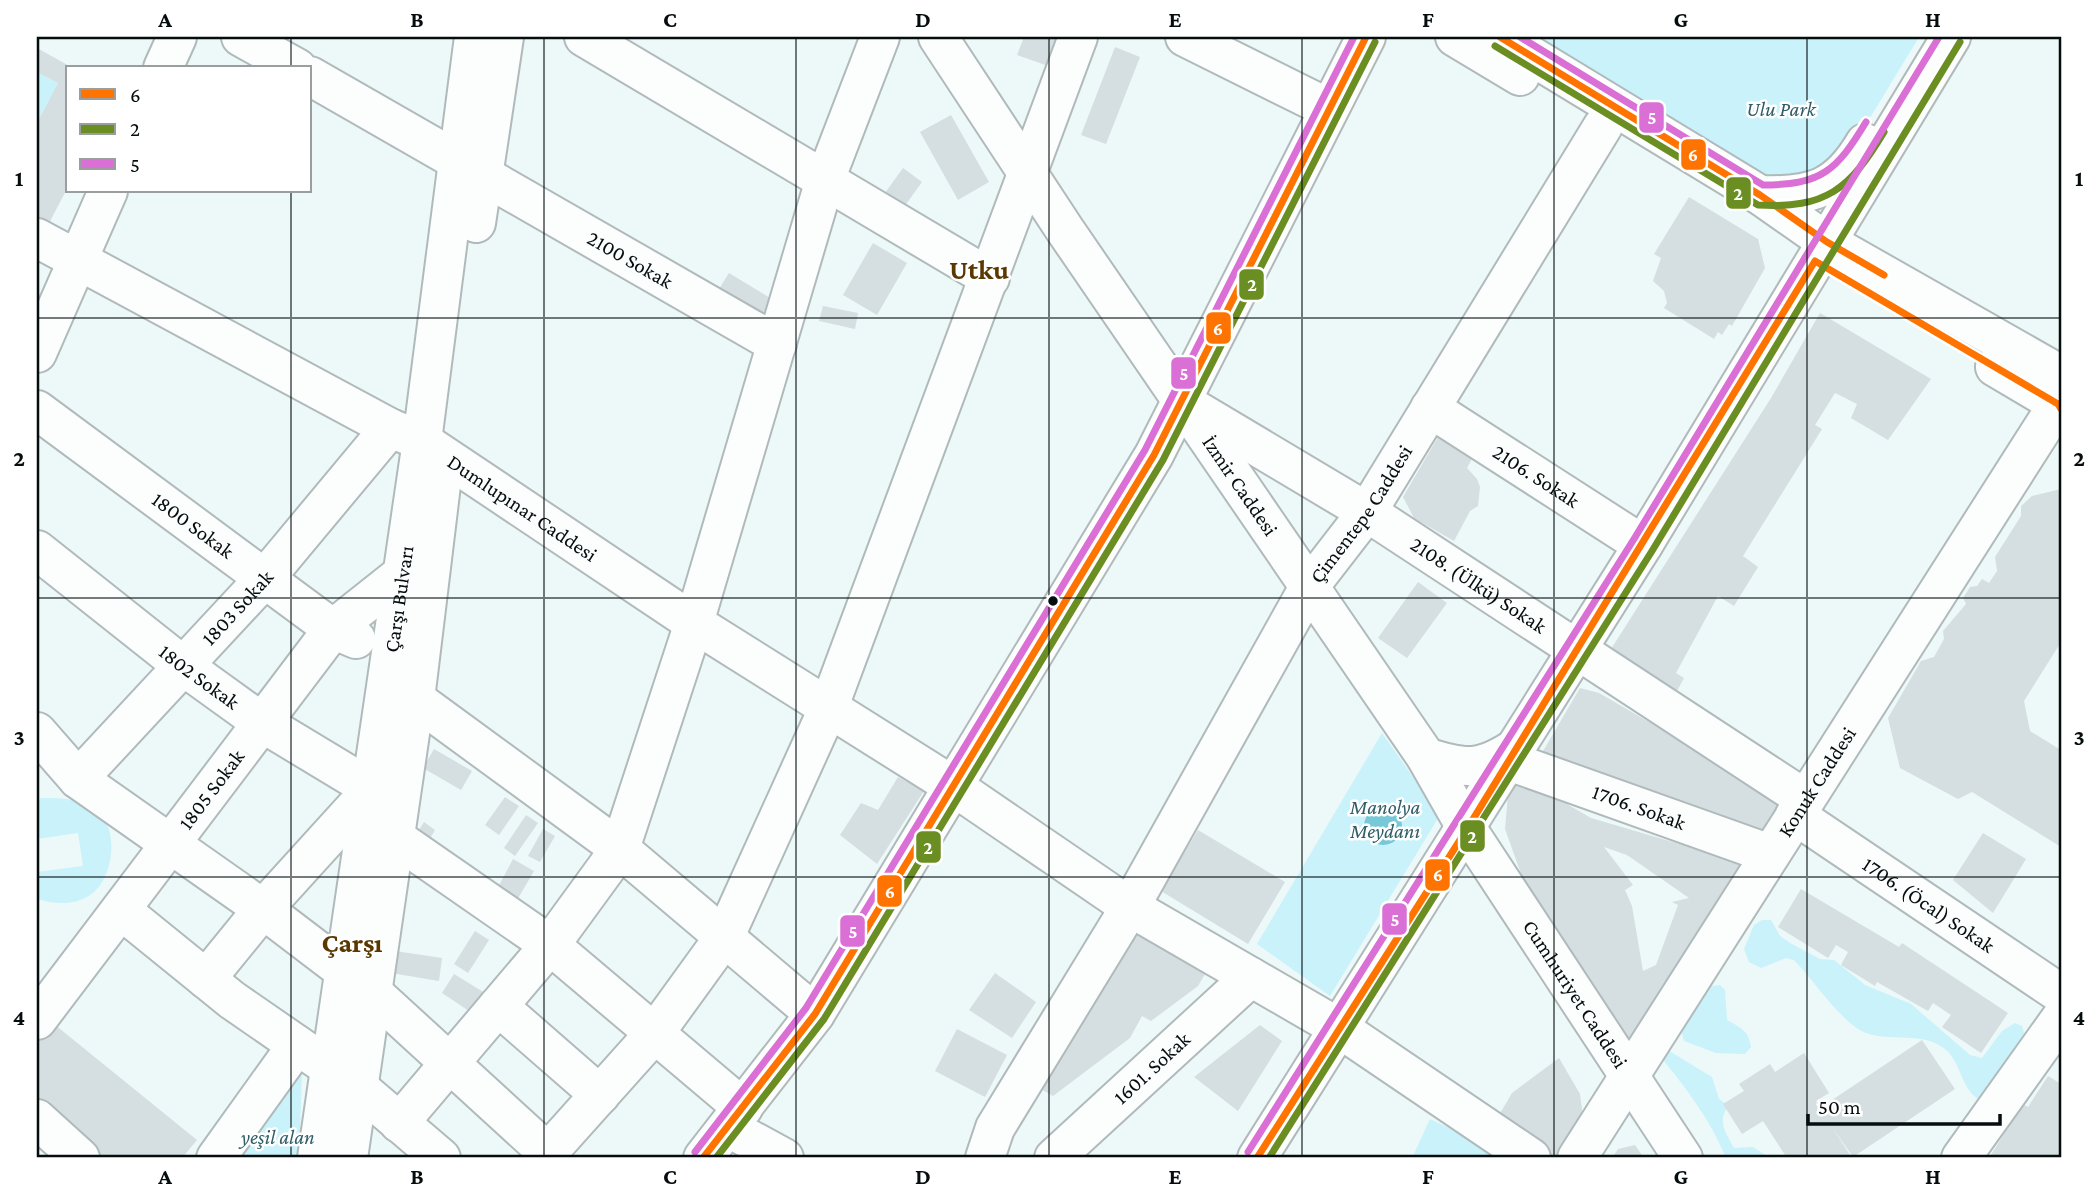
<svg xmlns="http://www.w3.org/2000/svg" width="2098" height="1195" font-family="'Crimson Pro',serif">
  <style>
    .green { fill: #c9f2fa }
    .water { fill: #77c9d7 }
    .building { fill: #d5dee0; fill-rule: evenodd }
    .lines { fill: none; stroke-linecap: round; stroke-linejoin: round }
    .minor-casing { stroke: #b1babb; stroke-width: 42 }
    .major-casing { stroke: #b1babb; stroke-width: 42 }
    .minor { stroke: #fcfefe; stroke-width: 38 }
    .major { stroke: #fcfefe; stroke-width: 38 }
    .bus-1-casing { stroke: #fff; stroke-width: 12 }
    .bus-2-casing { stroke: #fff; stroke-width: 12 }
    .bus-3-casing { stroke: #fff; stroke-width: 12 }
    .bus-1 { stroke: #ff7300; stroke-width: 7 }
    .bus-2 { stroke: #6b8e23; stroke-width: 7 }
    .bus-3 { stroke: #da70d6; stroke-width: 7 }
    .grid { fill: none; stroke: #060d0e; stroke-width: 2; stroke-opacity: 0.55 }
    .bus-dot { fill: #060d0e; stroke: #fff; stroke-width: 2.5 }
    .labels { text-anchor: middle; stroke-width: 5; stroke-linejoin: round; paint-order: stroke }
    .park-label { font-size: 21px; font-style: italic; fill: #2f5e67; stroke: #fff }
    .street-label { font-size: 21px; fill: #060d0e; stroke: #fff }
    .district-label { font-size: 28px; font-weight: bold; fill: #593900; stroke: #fff }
    .line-badge { stroke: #fff; stroke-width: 2.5 }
    .badge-label { font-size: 19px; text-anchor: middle; font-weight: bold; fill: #fff }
    .neatline { fill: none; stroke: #060d0e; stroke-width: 2.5 }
    .grid-label { font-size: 23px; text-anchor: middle; font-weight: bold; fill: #060d0e }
  </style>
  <rect width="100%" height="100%" fill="#edf8f9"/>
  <path class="green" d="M1528 37H1919L1845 159 1820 173 1762 181Z
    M37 72 58 83 37 123Z
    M1382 733 1440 815 1330 996 1257 944Z
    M41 798C61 798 82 798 98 812 120 831 113 880 90 895 74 906 54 904 37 899V872L83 866 78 833 37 839V802Z
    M1762 920H1771L1780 936 1790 943 1820 959 1834 960 1865 985 1911 1004 1970 1055 1982 1058 2002 1031 2015 1023 2022 1026 2026 1038 1981 1101C1960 1089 1962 1063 1945 1049 1923 1031 1891 1042 1866 1033 1841 1023 1814 980 1794 960L1786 958 1761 968 1749 962 1744 949 1754 925Z
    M1720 985 1725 990 1727 1020C1740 1027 1749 1031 1751 1047L1745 1054 1716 1053 1684 1041 1681 1030 1710 986Z
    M1666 1049 1712 1077 1719 1099 1729 1106C1716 1121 1726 1133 1734 1148L1753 1147 1770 1158H1726C1710 1119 1686 1088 1660 1056Z
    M302 1071 299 1158H245L238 1152Z
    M1430 1119 1513 1158H1412Z"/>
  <path class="water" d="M1364 826a19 19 0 1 1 38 0a19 19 0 1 1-38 0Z"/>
  <path class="building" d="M1024 37H1062L1051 67 1017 55Z
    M1115 47 1140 57 1106 144 1081 135Z
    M37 48 73 68H68V187L48 225 37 219V123L58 83 37 72Z
    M951 115 989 182 958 200 920 132Z
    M903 168 922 182 899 214 880 200Z
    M1689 197 1758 239 1765 268 1732 326 1729 324 1722 335 1718 332 1714 339 1664 308 1667 303 1664 291 1653 281 1661 258 1654 254Z
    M873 243 907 263 877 315 843 295Z
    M729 273 775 301 760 326 714 297Z
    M823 306 858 313 855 329 819 321Z
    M1820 313 1931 379 1888 440 1851 418 1857 404 1835 393 1815 425 1822 429 1743 556 1758 567 1734 606 1718 596 1676 673 1684 678 1671 702 1604 660 1771 398Z
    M1438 437 1473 457 1467 468 1477 479 1480 487 1478 506 1470 511 1454 541 1414 518 1403 497Z
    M2061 489V642L2024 701 2030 731 2061 750V847L1972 792 1958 799 1900 768 1888 718 1921 661 1934 657 1944 639 1943 631 1966 604 1963 598 1970 587 1977 586 1982 579 1989 583 1997 571 1995 557 2021 516V506L2032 496Z
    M1418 582 1447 603 1407 658 1378 638Z
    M1580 688 1599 693 1787 802 1761 845 1536 763Z
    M434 749 472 771 461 790 423 768Z
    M898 777 924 791 877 864 840 835 861 803 878 810Z
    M1520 777 1591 818 1751 865 1641 1039 1628 1041 1570 953 1561 934 1530 899 1505 829 1508 794ZM1604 847 1627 855 1689 898 1672 902 1678 905 1656 965 1643 971 1632 906 1625 890 1633 885Z
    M505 797 519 806 499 835 485 825Z
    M526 815 538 823 515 856 504 848Z
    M424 822 435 830 426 845 414 838Z
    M543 829 555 836 540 862 528 856Z
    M1198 830 1285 882 1248 944 1161 891Z
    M1983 833 2026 859 1993 913 1953 880Z
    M513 859 534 871 516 902 496 891Z
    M1801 889 1899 947 1902 943 2008 1013 1981 1053 1942 1027 1951 1015 1933 1003 1928 1011 1877 982 1875 986 1841 965 1848 952 1836 945 1828 958 1778 927Z
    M1139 917 1211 964 1198 986 1151 1021 1142 1016 1130 1038 1053 1096 1034 1085Z
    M475 931 489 940 468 973 454 964Z
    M395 951 442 958 439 981 391 973Z
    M995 973 1036 1002 1012 1038 969 1010Z
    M454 974 485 993 472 1013 442 993Z
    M49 1020 197 1140 182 1158H90L37 1111V1036Z
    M1260 1025 1282 1041 1238 1111 1194 1077Z
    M957 1029 1007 1055 985 1097 935 1071Z
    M1922 1040 1955 1089 1853 1157 1832 1127 1852 1158H1787L1763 1121 1742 1134 1723 1104 1744 1091 1739 1084 1770 1064 1775 1072 1804 1053 1829 1093 1816 1101 1820 1108Z
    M1559 1058 1580 1094 1583 1117 1559 1158H1549L1495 1122 1512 1093Z
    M2048 1076 2061 1084V1158H1989L2023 1104 2028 1107Z
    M1635 1145 1644 1158H1612L1618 1149Z"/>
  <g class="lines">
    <g class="minor-casing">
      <g id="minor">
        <path d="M241 37 297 68"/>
        <path d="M584 37 990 278"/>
        <path d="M1185 37 1328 108"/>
        <path id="s1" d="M310 76 777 344"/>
        <path d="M476 223 504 37"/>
        <path id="s2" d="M37 238 390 428 422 441 694 623 953 786 1130 907 1339 1028 1531 1158"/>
        <path id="s3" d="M1181 401 1367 512 1805 799"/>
        <path id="s4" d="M1430 408 1643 545"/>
        <path id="s5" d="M37 410 333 629 356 639"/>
        <path id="s6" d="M37 550 182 665 261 722 372 789 263 909 206 979"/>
        <path d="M397 689 415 699 620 849 815 1014"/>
        <path d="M37 732 78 779 263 909 372 992 548 1153"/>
        <path id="s7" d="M1509 761 1770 854"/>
        <path id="s8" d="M78 779 265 578 390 428"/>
        <path id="s9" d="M1795 815 2061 994"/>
        <path d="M374 823 550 945 743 1108"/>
        <path d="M121 910 232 1000 358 1087 441 1158"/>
        <path d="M498 1006 600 1095"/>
        <path id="s10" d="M37 1020 333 629 401 575"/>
        <path d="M37 1119 80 1158"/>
        <path d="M399 1123 550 945 620 849 694 623 825 180 880 37"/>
        <path d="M729 1128 784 1158"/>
        <path d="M216 1158 297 1045"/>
        <path id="s11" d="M317 1158 422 441 474 37"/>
        <path d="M348 1158 415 699 444 460"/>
        <path d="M543 1158 654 1034 725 936 828 709 1078 37"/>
        <path id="s12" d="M985 1158 995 1128 1130 907 1309 587 1367 512 1603 126"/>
        <path id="s13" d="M1054 1158 1251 977"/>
        <path id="s14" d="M1577 1158 2058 404 2061 409"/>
        <path d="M1961 1158 2061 1018"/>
      </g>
    </g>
    <g class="major-casing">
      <g id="major">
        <path id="s15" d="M938 37 1065 230 1426 757 1467 829 1683 1158"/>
        <path d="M1455 37 1520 76"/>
        <path d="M1500 37 1760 195 1827 242 2061 375"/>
        <path d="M163 68 177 37"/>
        <path d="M1760 195C1812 197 1838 189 1865 143"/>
        <path d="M37 353 108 191"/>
        <path d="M1995 367 2061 406"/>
        <path d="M1426 757C1466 770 1481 771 1517 747"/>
        <path d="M703 1158 815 1014 1154 455 1366 37"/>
        <path d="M1257 1158 1643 545 1951 37"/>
      </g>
    </g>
    <use href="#minor" class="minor"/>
    <use href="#major" class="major"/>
    <g class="bus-1-casing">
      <path id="bus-1" d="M1500 37 1760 195 1827 242 1884 275
        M703 1158 815 1014 1154 455 1366 37
        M1257 1158 1467 829 1815 261 2058 404 2061 409"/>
    </g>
    <g class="bus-2-casing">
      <path id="bus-2" d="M1495 46 1758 205C1826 209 1850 189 1884 132
        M716 1158 824 1019 1163 460 1375 42
        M1269 1158 1652 551 1960 42"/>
    </g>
    <g class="bus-3-casing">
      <path id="bus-3" d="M1520 37 1763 185C1822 185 1837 170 1866 122
        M695 1152 806 1008 1145 450 1354 37
        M1248 1152 1634 539 1939 37"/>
    </g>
    <use href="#bus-1" class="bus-1"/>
    <use href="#bus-2" class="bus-2"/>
    <use href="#bus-3" class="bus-3"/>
  </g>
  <path class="grid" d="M291 37V68M544 37V1158M796 37V1158M1049 37V1158M1302 37V1158M1554 37V1158M1807 37V1158M291 191V1158M37 318H2061M37 598H2061M37 877H2061"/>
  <circle class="bus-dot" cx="1053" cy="601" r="6"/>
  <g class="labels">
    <g class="park-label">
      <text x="1781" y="116">Ulu Park</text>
      <text x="1385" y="814">Manolya<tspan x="1385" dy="24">Meydanı</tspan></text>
      <text x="278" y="1144">yeşil alan</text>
    </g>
    <g class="street-label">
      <text dy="7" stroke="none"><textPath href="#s1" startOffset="369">2100 Sokak</textPath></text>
      <text dy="7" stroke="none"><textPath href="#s4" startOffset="126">2106. Sokak</textPath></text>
      <text dy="7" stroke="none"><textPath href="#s15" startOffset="541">İzmir Caddesi</textPath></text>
      <text dy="7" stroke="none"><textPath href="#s2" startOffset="556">Dumlupınar Caddesi</textPath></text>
      <text dy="7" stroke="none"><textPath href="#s12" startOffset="747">Çimentepe Caddesi</textPath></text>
      <text dy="7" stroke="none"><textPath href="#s5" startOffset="194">1800 Sokak</textPath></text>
      <text dy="7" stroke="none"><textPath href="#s3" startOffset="350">2108. (Ülkü) Sokak</textPath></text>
      <text dy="7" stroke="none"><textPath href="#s11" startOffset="565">Çarşı Bulvarı</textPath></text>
      <text dy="7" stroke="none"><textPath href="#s8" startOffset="234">1803 Sokak</textPath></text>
      <text dy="7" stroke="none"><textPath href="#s6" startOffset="206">1802 Sokak</textPath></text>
      <text dy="7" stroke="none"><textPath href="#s14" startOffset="446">Konuk Caddesi</textPath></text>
      <text dy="7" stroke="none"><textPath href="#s10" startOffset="289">1805 Sokak</textPath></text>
      <text dy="7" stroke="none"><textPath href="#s7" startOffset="138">1706. Sokak</textPath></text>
      <text dy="7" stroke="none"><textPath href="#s9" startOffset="161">1706. (Öcal) Sokak</textPath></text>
      <text dy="7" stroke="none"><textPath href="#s15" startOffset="1150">Cumhuriyet Caddesi</textPath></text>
      <text dy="7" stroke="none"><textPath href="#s13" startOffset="133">1601. Sokak</textPath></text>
    </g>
    <g class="district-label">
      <text x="979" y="279">Utku</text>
      <text x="352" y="952">Çarşı</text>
    </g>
  </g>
  <g class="line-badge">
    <rect x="1638" y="101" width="27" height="33" rx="7" fill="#da70d6"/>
    <rect x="1680" y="138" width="27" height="33" rx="7" fill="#ff7300"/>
    <rect x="1725" y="176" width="27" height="34" rx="7" fill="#6b8e23"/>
    <rect x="1238" y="268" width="27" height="33" rx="7" fill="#6b8e23"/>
    <rect x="1205" y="311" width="27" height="34" rx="7" fill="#ff7300"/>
    <rect x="1170" y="356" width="27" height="34" rx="7" fill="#da70d6"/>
    <rect x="1459" y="819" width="27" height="34" rx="7" fill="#6b8e23"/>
    <rect x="915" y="830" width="27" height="34" rx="7" fill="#6b8e23"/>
    <rect x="1424" y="858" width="27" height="34" rx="7" fill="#ff7300"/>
    <rect x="876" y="874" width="27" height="34" rx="7" fill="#ff7300"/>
    <rect x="1381" y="902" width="27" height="34" rx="7" fill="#da70d6"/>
    <rect x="839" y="914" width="27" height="34" rx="7" fill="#da70d6"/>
  </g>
  <g class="badge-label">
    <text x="1652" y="124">5</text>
    <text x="1693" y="161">6</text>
    <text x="1738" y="200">2</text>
    <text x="1252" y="291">2</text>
    <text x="1218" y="335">6</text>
    <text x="1184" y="380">5</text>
    <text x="1472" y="843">2</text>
    <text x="928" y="854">2</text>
    <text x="1438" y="881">6</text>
    <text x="890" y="898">6</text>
    <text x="1395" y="926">5</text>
    <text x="853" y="938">5</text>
  </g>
  <rect width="2098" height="1195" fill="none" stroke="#ffffff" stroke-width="77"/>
  <rect x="66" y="66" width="245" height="126" fill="#ffffff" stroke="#9b9e9f" stroke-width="2"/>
  <rect x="80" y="89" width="35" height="10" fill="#ff7300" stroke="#9b9e9f" stroke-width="2"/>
  <text x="130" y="102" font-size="21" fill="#060d0e">6</text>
  <rect x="80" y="124" width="35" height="10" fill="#6b8e23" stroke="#9b9e9f" stroke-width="2"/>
  <text x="130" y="136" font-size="21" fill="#060d0e">2</text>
  <rect x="80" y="159" width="35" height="10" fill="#da70d6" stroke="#9b9e9f" stroke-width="2"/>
  <text x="130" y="172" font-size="21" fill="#060d0e">5</text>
  <path d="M1808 1114v10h192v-10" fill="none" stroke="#060d0e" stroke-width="3.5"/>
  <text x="1818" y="1114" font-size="21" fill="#060d0e" stroke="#ffffff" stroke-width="5" paint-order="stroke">50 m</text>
  <rect x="38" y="38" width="2022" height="1118" class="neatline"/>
  <g class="grid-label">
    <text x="165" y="27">A</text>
    <text x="417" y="27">B</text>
    <text x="670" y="27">C</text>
    <text x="923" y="27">D</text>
    <text x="1175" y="27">E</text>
    <text x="1428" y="27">F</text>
    <text x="1681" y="27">G</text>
    <text x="1933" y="27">H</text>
    <text x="19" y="186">1</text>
    <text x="2079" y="186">1</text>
    <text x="19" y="466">2</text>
    <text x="2079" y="466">2</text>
    <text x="19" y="745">3</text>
    <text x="2079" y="745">3</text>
    <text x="19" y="1025">4</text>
    <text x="2079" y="1025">4</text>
    <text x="165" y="1184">A</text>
    <text x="417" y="1184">B</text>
    <text x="670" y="1184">C</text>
    <text x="923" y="1184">D</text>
    <text x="1175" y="1184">E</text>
    <text x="1428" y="1184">F</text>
    <text x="1681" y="1184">G</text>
    <text x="1933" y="1184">H</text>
  </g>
</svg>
